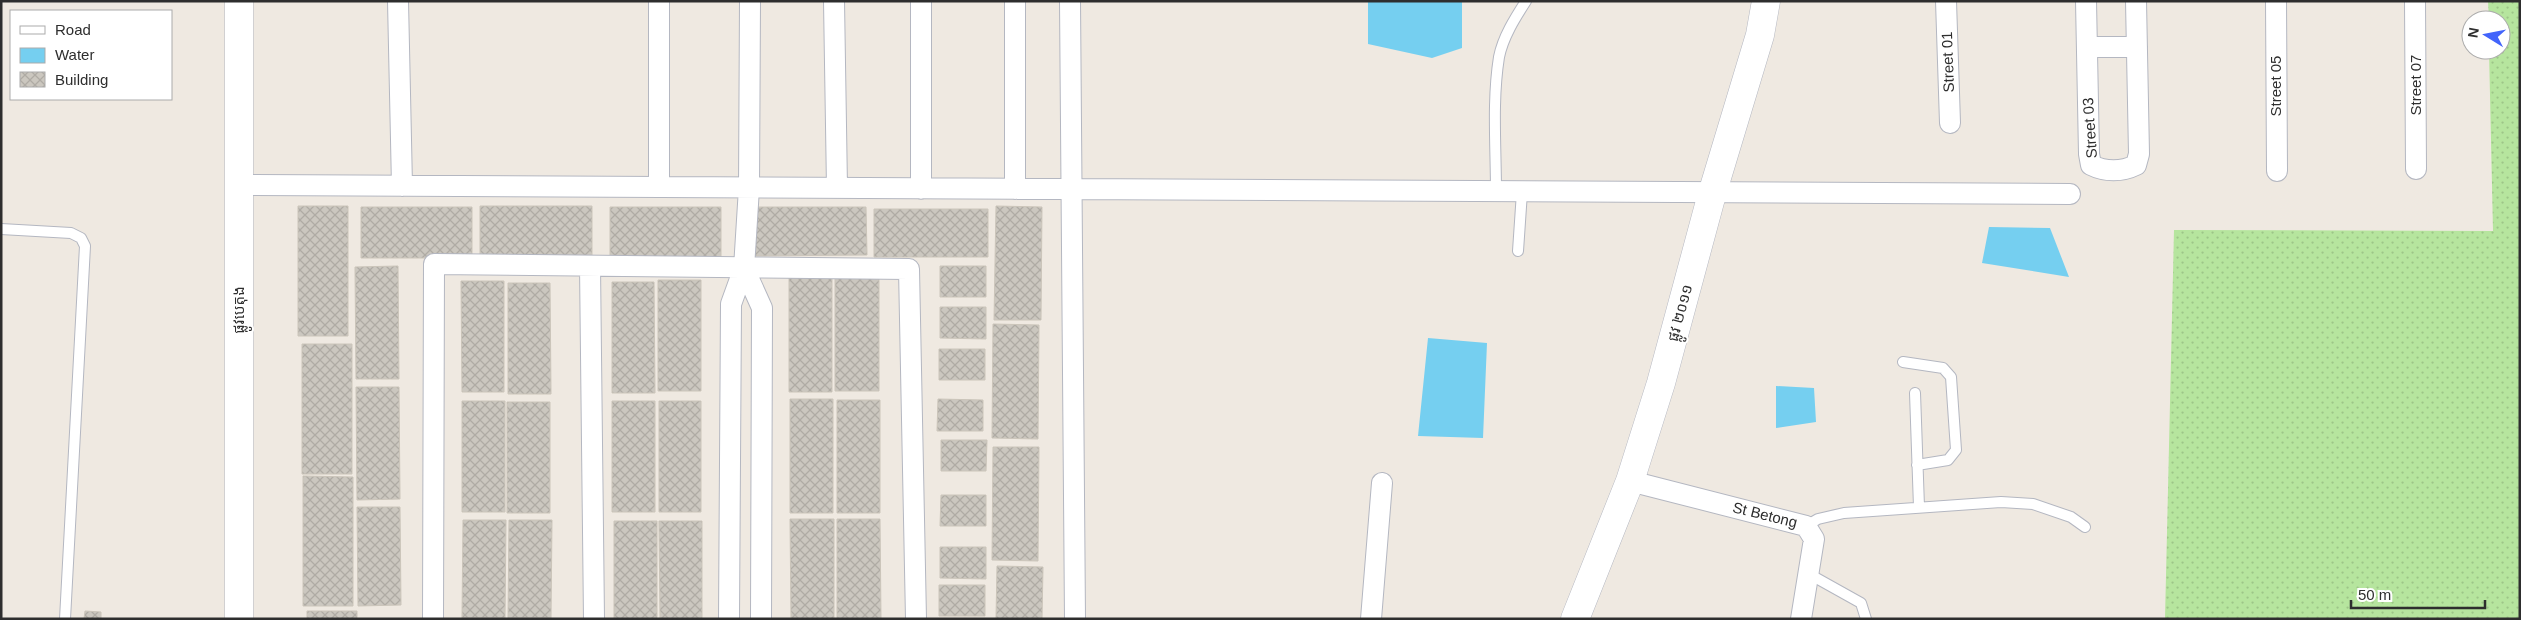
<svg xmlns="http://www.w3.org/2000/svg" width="2521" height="620" font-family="Helvetica,'Noto Sans Khmer',sans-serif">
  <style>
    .grass { fill: url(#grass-dots) }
    .water { fill: #75cff0 }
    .building { fill: url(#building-cross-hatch); stroke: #cbc5ba }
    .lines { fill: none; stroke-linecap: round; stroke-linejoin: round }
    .service-casing { stroke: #b4b7c1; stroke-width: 12 }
    .minor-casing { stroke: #b4b7c1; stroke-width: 22 }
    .secondary-casing { stroke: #b4b7c1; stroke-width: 29 }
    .service { stroke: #fff; stroke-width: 10 }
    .minor { stroke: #fff; stroke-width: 20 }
    .secondary { stroke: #fff; stroke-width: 28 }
    .labels { text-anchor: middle; stroke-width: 4; stroke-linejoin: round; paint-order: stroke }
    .street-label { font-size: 15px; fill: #2e2e2e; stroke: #fff }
  </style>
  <defs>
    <pattern id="grass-dots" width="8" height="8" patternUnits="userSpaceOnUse" patternTransform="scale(1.25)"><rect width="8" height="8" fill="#b6e59e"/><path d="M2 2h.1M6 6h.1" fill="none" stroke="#9dc588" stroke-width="1.8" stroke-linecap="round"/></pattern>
    <pattern id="building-cross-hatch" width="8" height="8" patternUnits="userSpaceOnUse" patternTransform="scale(1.25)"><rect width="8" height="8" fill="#cbc7bf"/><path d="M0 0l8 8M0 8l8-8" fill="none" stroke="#afaba4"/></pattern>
  </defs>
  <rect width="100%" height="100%" fill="#efe9e1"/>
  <path class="grass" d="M2488 1H2520V619H2165L2174 230 2493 231 2489 50H2501V20H2489Z"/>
  <path class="water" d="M1368 1H1462V48L1432 58 1368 44Z
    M1989 227 2050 228 2069 277 1982 263Z
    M1428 338 1487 343 1483 438 1418 436Z
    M1776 386 1814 388 1816 422 1776 428Z"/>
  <path class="building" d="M298 206H348V336H298Z
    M480 206H592V258H480Z
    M996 206 1042 207 1041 320H994Z
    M361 207H472V258H361Z
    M610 207H721V259H610Z
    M752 207H866L867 255 752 256Z
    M874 209H988V257H874Z
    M398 266 399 379H356L355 267Z
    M940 266H986V297H940Z
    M789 278H832V392H789Z
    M835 278H879V391H835Z
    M658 280H701V391H658Z
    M461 281H504V392H462Z
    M612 282H654L655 393H612Z
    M508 283H550L551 394H508Z
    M940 307H986V339L940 338Z
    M993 324 1039 325 1038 439 992 438Z
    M302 344H352V474H302Z
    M939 349H985V380H939Z
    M356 387H399L400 499 357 500Z
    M790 399H833V513H790Z
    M938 399 983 400V431H937Z
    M837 400H880V513H837Z
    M462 401H505V512H462Z
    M612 401H655V512H612Z
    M659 401H701V512H659Z
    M507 402H550V513H507Z
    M941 440H987L986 471H941Z
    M993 447H1039L1038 561 992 560Z
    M303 476 353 477V606H303Z
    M941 495H986V526H940Z
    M357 507H400L401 605 358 606Z
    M790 519H834V619H791Z
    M837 519H880L881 619H837Z
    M463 520H506L505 618H462Z
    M509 520H552L551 618H508Z
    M614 521H657V619H614Z
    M659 521H702V619H660Z
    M940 547H986V579L940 578Z
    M997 566 1043 567 1042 619H996Z
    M939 585H985V616H939Z
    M85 611 101 612V619H84Z
    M307 611H357V619H307Z"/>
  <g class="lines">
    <g class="service-casing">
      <path id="service" d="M1496 192C1496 147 1492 101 1499 57 1503 37 1515 18 1526 1
        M1 229 71 233 81 238 85 246 65 619
        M1518 251 1522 192
        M1903 362 1943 368 1951 377 1956 450 1948 460 1917 465
        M1915 393 1919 507
        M1806 526 1818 519 1844 513 2001 502 2033 504 2071 517 2085 527
        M1809 574 1861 603 1866 619"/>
    </g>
    <g class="minor-casing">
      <path id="minor" d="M398 1 402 186
        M659 1V187
        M834 1 837 188
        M921 1V189
        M1015 1V189
        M1070 1 1075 619
        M1946 1 1950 123
        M2086 1 2089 154 2091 165C2105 172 2122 172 2136 165L2139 154 2136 1
        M2276 1 2277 171
        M2415 1 2416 169
        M2087 47H2137
        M239 185 2070 194
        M590 266 594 619
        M744 268 762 308 761 619
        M1630 481 1806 526 1814 539 1801 619
        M433 619 434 264 909 269 916 619
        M729 619 731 304 744 268 749 188 750 1
        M1371 619 1382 483"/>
    </g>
    <g class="secondary-casing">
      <path id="secondary" d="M239 619V1
        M1575 619 1630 481 1661 383 1712 194 1760 35 1766 1"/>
    </g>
    <use href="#service" class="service"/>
    <use href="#minor" class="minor"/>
    <use href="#secondary" class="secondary"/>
  </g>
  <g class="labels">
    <g class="street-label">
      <text transform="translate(1948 62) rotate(-92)" y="5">Street 01</text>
      <text transform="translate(2416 85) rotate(-90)" y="5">Street 07</text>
      <text transform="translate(2276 86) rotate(-90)" y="5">Street 05</text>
      <text transform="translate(2090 128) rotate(-94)" y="5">Street 03</text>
      <text transform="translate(239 310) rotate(-90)" y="5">ផ្លូវបេតុង</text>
      <text transform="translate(1680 313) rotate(-75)" y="5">ផ្លូវ ២០១១</text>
      <text transform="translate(1765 515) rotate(14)" y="5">St Betong</text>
    </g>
  </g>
  <rect width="2521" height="620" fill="none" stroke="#2e2e2e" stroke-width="5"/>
  <rect x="10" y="10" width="162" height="90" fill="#ffffff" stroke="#ababab"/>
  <rect x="20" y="26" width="25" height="8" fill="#ffffff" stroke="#ababab"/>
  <text x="55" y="35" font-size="15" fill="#2e2e2e">Road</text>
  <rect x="20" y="48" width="25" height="15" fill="#75cff0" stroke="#ababab"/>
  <text x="55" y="60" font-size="15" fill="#2e2e2e">Water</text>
  <rect x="20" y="72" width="25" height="15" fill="url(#building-cross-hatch)" stroke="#ababab"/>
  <text x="55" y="85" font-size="15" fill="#2e2e2e">Building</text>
  <g transform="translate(2486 35) rotate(280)"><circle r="24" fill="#ffffff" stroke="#ababab"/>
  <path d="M0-4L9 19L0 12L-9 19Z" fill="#4264fb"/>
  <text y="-8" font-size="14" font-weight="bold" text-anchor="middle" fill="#2e2e2e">N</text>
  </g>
  <path d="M2351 600v8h134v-8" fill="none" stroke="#2e2e2e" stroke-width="2.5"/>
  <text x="2358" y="600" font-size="15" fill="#2e2e2e" stroke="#ffffff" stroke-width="4" paint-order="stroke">50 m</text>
</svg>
